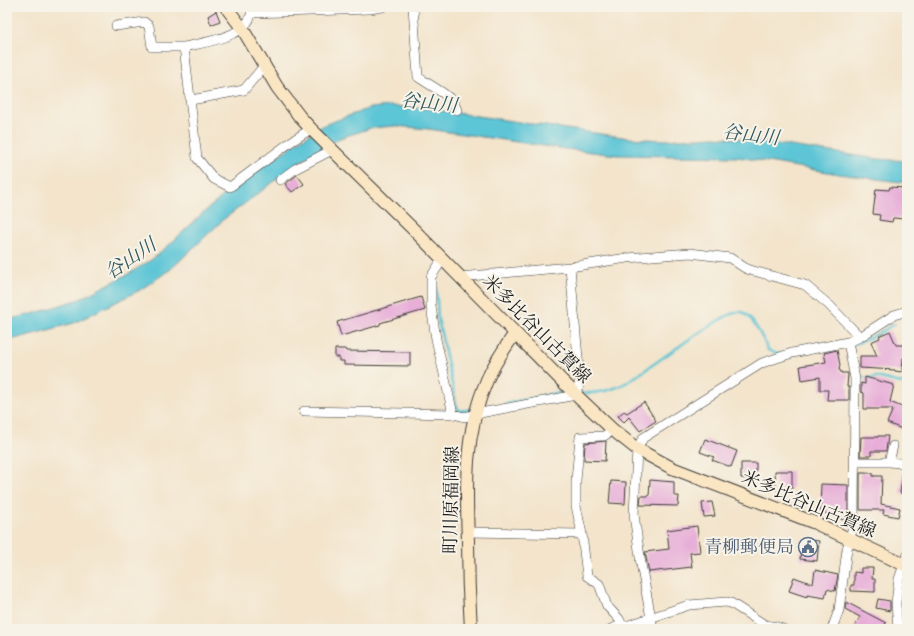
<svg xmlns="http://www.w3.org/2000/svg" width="914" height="636" font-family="'EB Garamond','Noto Serif JP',serif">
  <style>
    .water { fill: #5bc5d6; stroke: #3c7079 }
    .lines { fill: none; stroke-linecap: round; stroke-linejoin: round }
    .stream { stroke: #5bc5d6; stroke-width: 2.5 }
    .building { fill: #e7aed8 }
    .street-casing { stroke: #3c3a36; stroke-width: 10 }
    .secondary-casing { stroke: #3c3a36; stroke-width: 14 }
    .street { stroke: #fff; stroke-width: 9 }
    .secondary { stroke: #fbe6c4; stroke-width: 12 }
    .labels { text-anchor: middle; stroke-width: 4; stroke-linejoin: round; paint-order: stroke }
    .street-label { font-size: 18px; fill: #1c1c1c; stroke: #f7f3e8 }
    .service-label { font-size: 18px; fill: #4e5e75; stroke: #f7f3e8; text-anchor: end }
    .water-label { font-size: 19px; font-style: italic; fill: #32575d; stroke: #f7f3e8 }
  </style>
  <rect width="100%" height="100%" fill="#f7f3e8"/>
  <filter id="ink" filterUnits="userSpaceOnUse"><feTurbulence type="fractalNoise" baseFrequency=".025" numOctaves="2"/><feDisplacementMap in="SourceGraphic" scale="8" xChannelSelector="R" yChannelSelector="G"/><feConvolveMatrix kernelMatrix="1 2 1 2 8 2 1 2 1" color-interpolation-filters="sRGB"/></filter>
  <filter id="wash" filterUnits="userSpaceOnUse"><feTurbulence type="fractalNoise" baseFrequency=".012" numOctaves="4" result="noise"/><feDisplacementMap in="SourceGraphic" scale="16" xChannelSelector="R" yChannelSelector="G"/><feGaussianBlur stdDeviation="0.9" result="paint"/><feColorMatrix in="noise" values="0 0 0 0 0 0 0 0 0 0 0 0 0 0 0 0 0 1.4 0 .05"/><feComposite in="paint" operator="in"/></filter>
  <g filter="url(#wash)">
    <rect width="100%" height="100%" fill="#f3e4cb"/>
    <path class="water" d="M391 106 429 109 629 138 664 140 714 137 743 139 878 159 907 161V183L839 174 738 157 617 155 565 149 428 129 395 126 371 128 340 138 300 162 224 219 171 269 140 290 74 323 7 341V320L32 314 80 299 130 273 151 260 169 245 204 212 235 186 302 139 324 125 370 108Z"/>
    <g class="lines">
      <path class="stream" d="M434 282 436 285 438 319 457 407 460 411 473 409
        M851 345C868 341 880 332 895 324
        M860 378 876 377 905 384 907 388
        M580 393C594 394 609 391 622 385 641 376 727 307 742 312 751 316 760 333 764 341 765 344 767 348 768 350 771 352 776 353 780 354
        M505 404 556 393H565"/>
    </g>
    <g id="blocks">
      <path class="building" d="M216 11 220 21 211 25 208 16Z
        M297 175 304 184 292 192 285 184Z
        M890 187 904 188 903 192 907 193V219L893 218 892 222 879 220 880 215 873 214 876 189 889 190Z
        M421 297 425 310 380 323V325L341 336 337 322Z
        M890 331 896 345H907V358H903L902 372 895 371V370L860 368V356H877L871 342 880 338 879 336Z
        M335 349H345L346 351 410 352V366L344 365V361H339V357H335Z
        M837 350 840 365 839 370 841 371V373H848L847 387H849V400H827L828 390H820V377L802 380 800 366 826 362 824 353Z
        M865 377 894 385 890 402 902 407 907 395V431L887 423 893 409H864V393L861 392V383L865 384Z
        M644 402 656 421 640 431 629 417 624 422 618 416 624 411 627 413Z
        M878 436H888L886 451H871V456H860L861 437H878Z
        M705 439 737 451 731 467 712 460 714 457 700 452Z
        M606 441 605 461 584 460 585 443Z
        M741 463H756V478H741Z
        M775 471H792V489L776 490Z
        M860 473H873V476H882L881 504 900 508 898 517 883 514 884 510H860Z
        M903 473H907V494L900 493Z
        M650 480 674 482V496H679L678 506 640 505 641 496H649Z
        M611 481 626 482 625 504 609 503Z
        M821 484 848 485V509L844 520 820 511Z
        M712 502 715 516 704 517 702 503Z
        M697 526 700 552 690 553 692 567 649 572 645 552 669 549 667 530Z
        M802 539 819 541 817 561 800 559Z
        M861 568H873L872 579H875V592L851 591V585H854V572L861 573Z
        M815 570 838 575 835 591 827 589 825 598 807 595V597L789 591 794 577 813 584Z
        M878 599 890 601V611L876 608Z
        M846 602 886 623 884 629H860L855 626 860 617 845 609Z"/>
    </g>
  </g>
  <g filter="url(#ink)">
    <use href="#blocks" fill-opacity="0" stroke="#3c3a36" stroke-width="1"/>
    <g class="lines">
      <g class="street-casing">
        <path id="street" d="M252 7C253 37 206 42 184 47L197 158 214 179 230 187 292 141 311 129
          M413 7 418 77 443 93 453 101 457 110
          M252 13 369 9 383 7
          M116 26 144 22 149 26 152 47H184
          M191 100 244 90 264 66
          M280 180 295 169 332 150
          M442 260 431 277V306L436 339 453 414
          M459 277 570 267 627 258 690 253 730 258 745 268 750 270 805 285 829 305 860 337
          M304 411 453 414 465 417 475 414 576 395 580 381 570 267
          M613 430 604 436 580 437 576 480V506L582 534 587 576 599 584 607 606 619 619 622 625
          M855 462H889L900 463
          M889 462 893 446
          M467 532 582 534
          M611 629 622 625 626 626 689 605 726 602 731 603 765 625 777 627 783 629
          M653 629 641 564 634 515 637 449 643 438 762 363 792 353 848 342 860 337 894 315 907 311
          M832 629 839 610 847 549 854 523 855 379 848 342
          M898 629 896 603 899 579 907 556"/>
      </g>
      <g class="secondary-casing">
        <path id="secondary" d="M226 7 242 28 277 87 300 117 311 129 414 230 576 395 613 430 637 449 672 468 815 523 907 566
          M471 629C469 600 468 570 468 541 466 485 464 433 487 380 494 363 505 348 515 333"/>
      </g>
      <use href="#street" class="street"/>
      <use href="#secondary" class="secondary"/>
    </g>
  </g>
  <defs>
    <g id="civic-ring" transform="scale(1)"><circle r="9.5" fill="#f7f3e8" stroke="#5c6f8a" stroke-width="1.5"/><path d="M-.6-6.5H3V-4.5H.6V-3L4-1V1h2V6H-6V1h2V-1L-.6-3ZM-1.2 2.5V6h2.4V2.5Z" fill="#5c6f8a"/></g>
  </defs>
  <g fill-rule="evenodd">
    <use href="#civic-ring" x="808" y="547"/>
  </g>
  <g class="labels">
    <g class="street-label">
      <text transform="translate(537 329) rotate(45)" y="6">米多比谷山古賀線</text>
      <text transform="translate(451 500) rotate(-89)" y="6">町川原福岡線</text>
      <text transform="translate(809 504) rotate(23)" y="6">米多比谷山古賀線</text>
    </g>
    <g class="service-label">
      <text x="794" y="553">青柳郵便局</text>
    </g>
    <g class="water-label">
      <text transform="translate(429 102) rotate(6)" y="7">谷山川</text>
      <text transform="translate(751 134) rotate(7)" y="7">谷山川</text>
      <text transform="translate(130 258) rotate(-34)" y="7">谷山川</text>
    </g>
  </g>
  <rect width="914" height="636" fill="none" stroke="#f7f3e8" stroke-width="24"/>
</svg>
